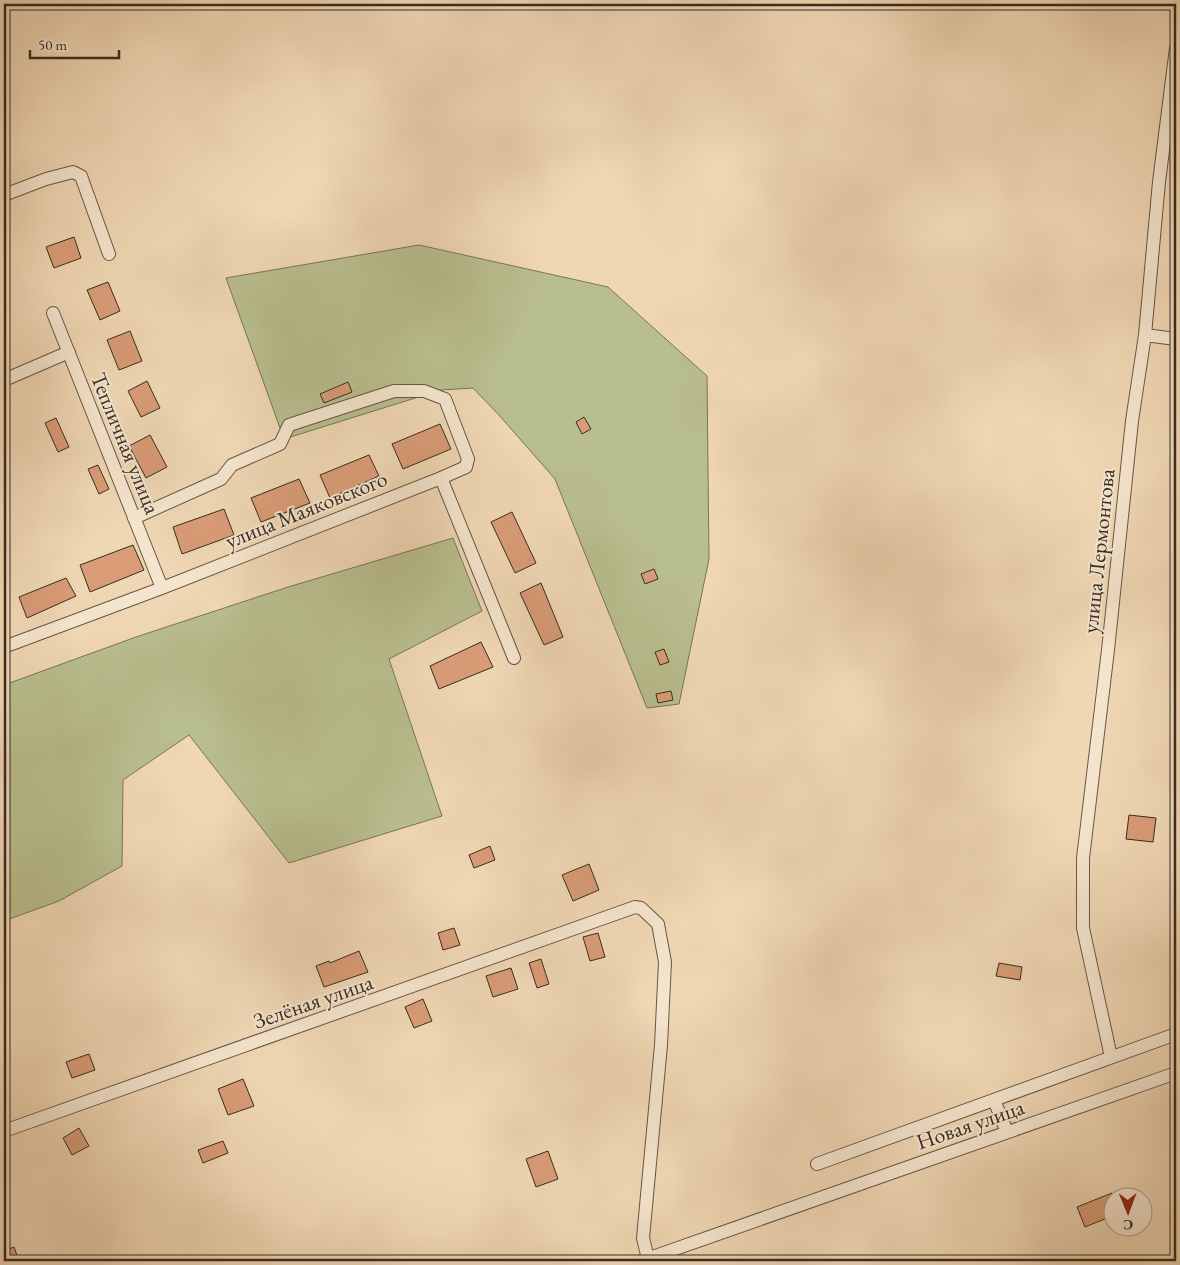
<svg xmlns="http://www.w3.org/2000/svg" width="1180" height="1265" font-family="'EB Garamond',serif">
  <style>
    .green { fill: #b9be8e; stroke: #787558 }
    .building { fill: #d99c77; stroke: #372c22 }
    .lines { fill: none; stroke-linecap: round; stroke-linejoin: round }
    .minor-casing { stroke: #655746; stroke-width: 14 }
    .minor { stroke: #f5e5ce; stroke-width: 12 }
    .labels { text-anchor: middle; stroke-width: 4; stroke-linejoin: round; paint-order: stroke }
    .street-label { font-size: 22px; fill: #372c22; stroke: #f5e5ce }
  </style>
  <rect width="100%" height="100%" fill="#f0d7b4"/>
  <filter id="stains"><feTurbulence type="fractalNoise" baseFrequency=".004" numOctaves="4"/><feColorMatrix values="0 0 0 0 .2 0 0 0 0 .09 0 0 0 0 .02 0 0 0 .5 -.17"/></filter>
  <radialGradient id="worn" r=".72"><stop offset=".6" stop-color="#630" stop-opacity="0"/><stop offset="1" stop-color="#630" stop-opacity=".3"/></radialGradient>
  <path class="green" d="M419 245 608 287 707 376 709 559 679 704 647 708 555 479 498 414 473 388 441 390 284 439 226 278Z
    M453 538 482 611 389 659 442 816 289 863 189 735 123 780 122 866 59 901 4 921V685L136 637 288 587Z"/>
  <path class="building" d="M74 237 81 258 54 268 46 247Z
    M108 282 120 311 100 320 87 290Z
    M130 331 142 361 119 370 107 340Z
    M147 381 160 408 141 417 128 391Z
    M348 382 352 392 324 403 320 394Z
    M584 417 591 429 582 434 576 422Z
    M56 418 69 447 58 452 45 423Z
    M440 424 451 449 403 469 392 444Z
    M150 435 167 467 146 478 129 446Z
    M369 455 379 476 330 498 320 475Z
    M98 465 109 489 99 494 88 469Z
    M299 479 310 503 261 522 251 498Z
    M224 509 234 535 182 554 173 527Z
    M512 512 536 563 515 573 491 522Z
    M133 545 144 570 90 592 80 565Z
    M654 569 658 579 645 584 641 574Z
    M66 578 76 596 27 618 19 597Z
    M541 583 563 637 544 645 520 593Z
    M481 642 493 667 439 689 430 666Z
    M664 649 669 662 660 665 655 652Z
    M671 691 673 700 658 703 656 694Z
    M1129 815 1156 818 1153 842 1126 839Z
    M490 846 495 860 474 868 469 855Z
    M589 864 599 890 573 901 562 875Z
    M454 928 460 945 443 950 438 933Z
    M598 933 605 957 590 961 583 937Z
    M359 951 368 972 324 987 316 966 329 961 330 963Z
    M541 959 549 984 537 988 529 963Z
    M999 963 1022 967 1020 980 996 976Z
    M511 968 518 989 493 997 486 976Z
    M423 999 432 1021 414 1028 405 1007Z
    M89 1054 95 1070 72 1078 66 1062Z
    M243 1079 254 1106 228 1115 218 1089Z
    M79 1128 89 1146 72 1155 63 1138Z
    M223 1141 228 1153 203 1163 198 1150Z
    M548 1151 558 1179 536 1187 526 1159Z
    M1112 1193V1216L1085 1227 1077 1207Z
    M14 1247 19 1261H4V1251Z"/>
  <g class="lines">
    <g class="minor-casing">
      <path id="minor" d="M4 195 46 179 73 172 81 176 109 254
        M53 313 162 588
        M1145 335 1176 339
        M4 380 69 352
        M134 518 221 479 232 465 280 444 289 425 394 391H424L445 399 468 459 466 467 441 478
        M4 647 162 588 441 478 514 658
        M1111 1057 1083 928V858L1108 650 1132 421 1145 335 1159 182 1176 48
        M994 1100 1007 1132
        M4 1131 635 907 641 908 658 924 665 962 661 1045 643 1238 648 1259
        M817 1164 1176 1034
        M641 1261 1176 1073"/>
    </g>
    <use href="#minor" class="minor"/>
  </g>
  <g class="labels">
    <g class="street-label">
      <text transform="translate(126 443) rotate(68)" y="8">Тепличная улица</text>
      <text transform="translate(306 509) rotate(-22)" y="8">улица Маяковского</text>
      <text transform="translate(1098 551) rotate(-84)" y="8">улица Лермонтова</text>
      <text transform="translate(313 1001) rotate(-19)" y="8">Зелёная улица</text>
      <text transform="translate(970 1124) rotate(-19)" y="8">Новая улица</text>
    </g>
  </g>
  <rect width="1180" height="1265" fill="none" stroke="#f0d7b4" stroke-width="20"/>
  <rect x="5" y="5" width="1170" height="1255" fill="none" stroke="#372c22" stroke-width="2.5"/>
  <rect x="10" y="10" width="1160" height="1245" fill="none" stroke="#372c22"/>
  <g transform="translate(1128 1212) rotate(179)"><circle r="24" fill="#f5e5ce" stroke="#a99b89"/>
  <path d="M0-4L9 19L0 12L-9 19Z" fill="#8f2418"/>
  <text y="-8" font-size="14" font-weight="bold" text-anchor="middle" fill="#372c22">С</text>
  </g>
  <path d="M30 50v8h89v-8" fill="none" stroke="#372c22" stroke-width="2.5"/>
  <text x="38" y="50" font-size="15" fill="#372c22" stroke="#f5e5ce" stroke-width="4" paint-order="stroke">50 m</text>
  <rect width="100%" height="100%" filter="url(#stains)"/>
  <rect width="100%" height="100%" fill="url(#worn)"/>
</svg>
